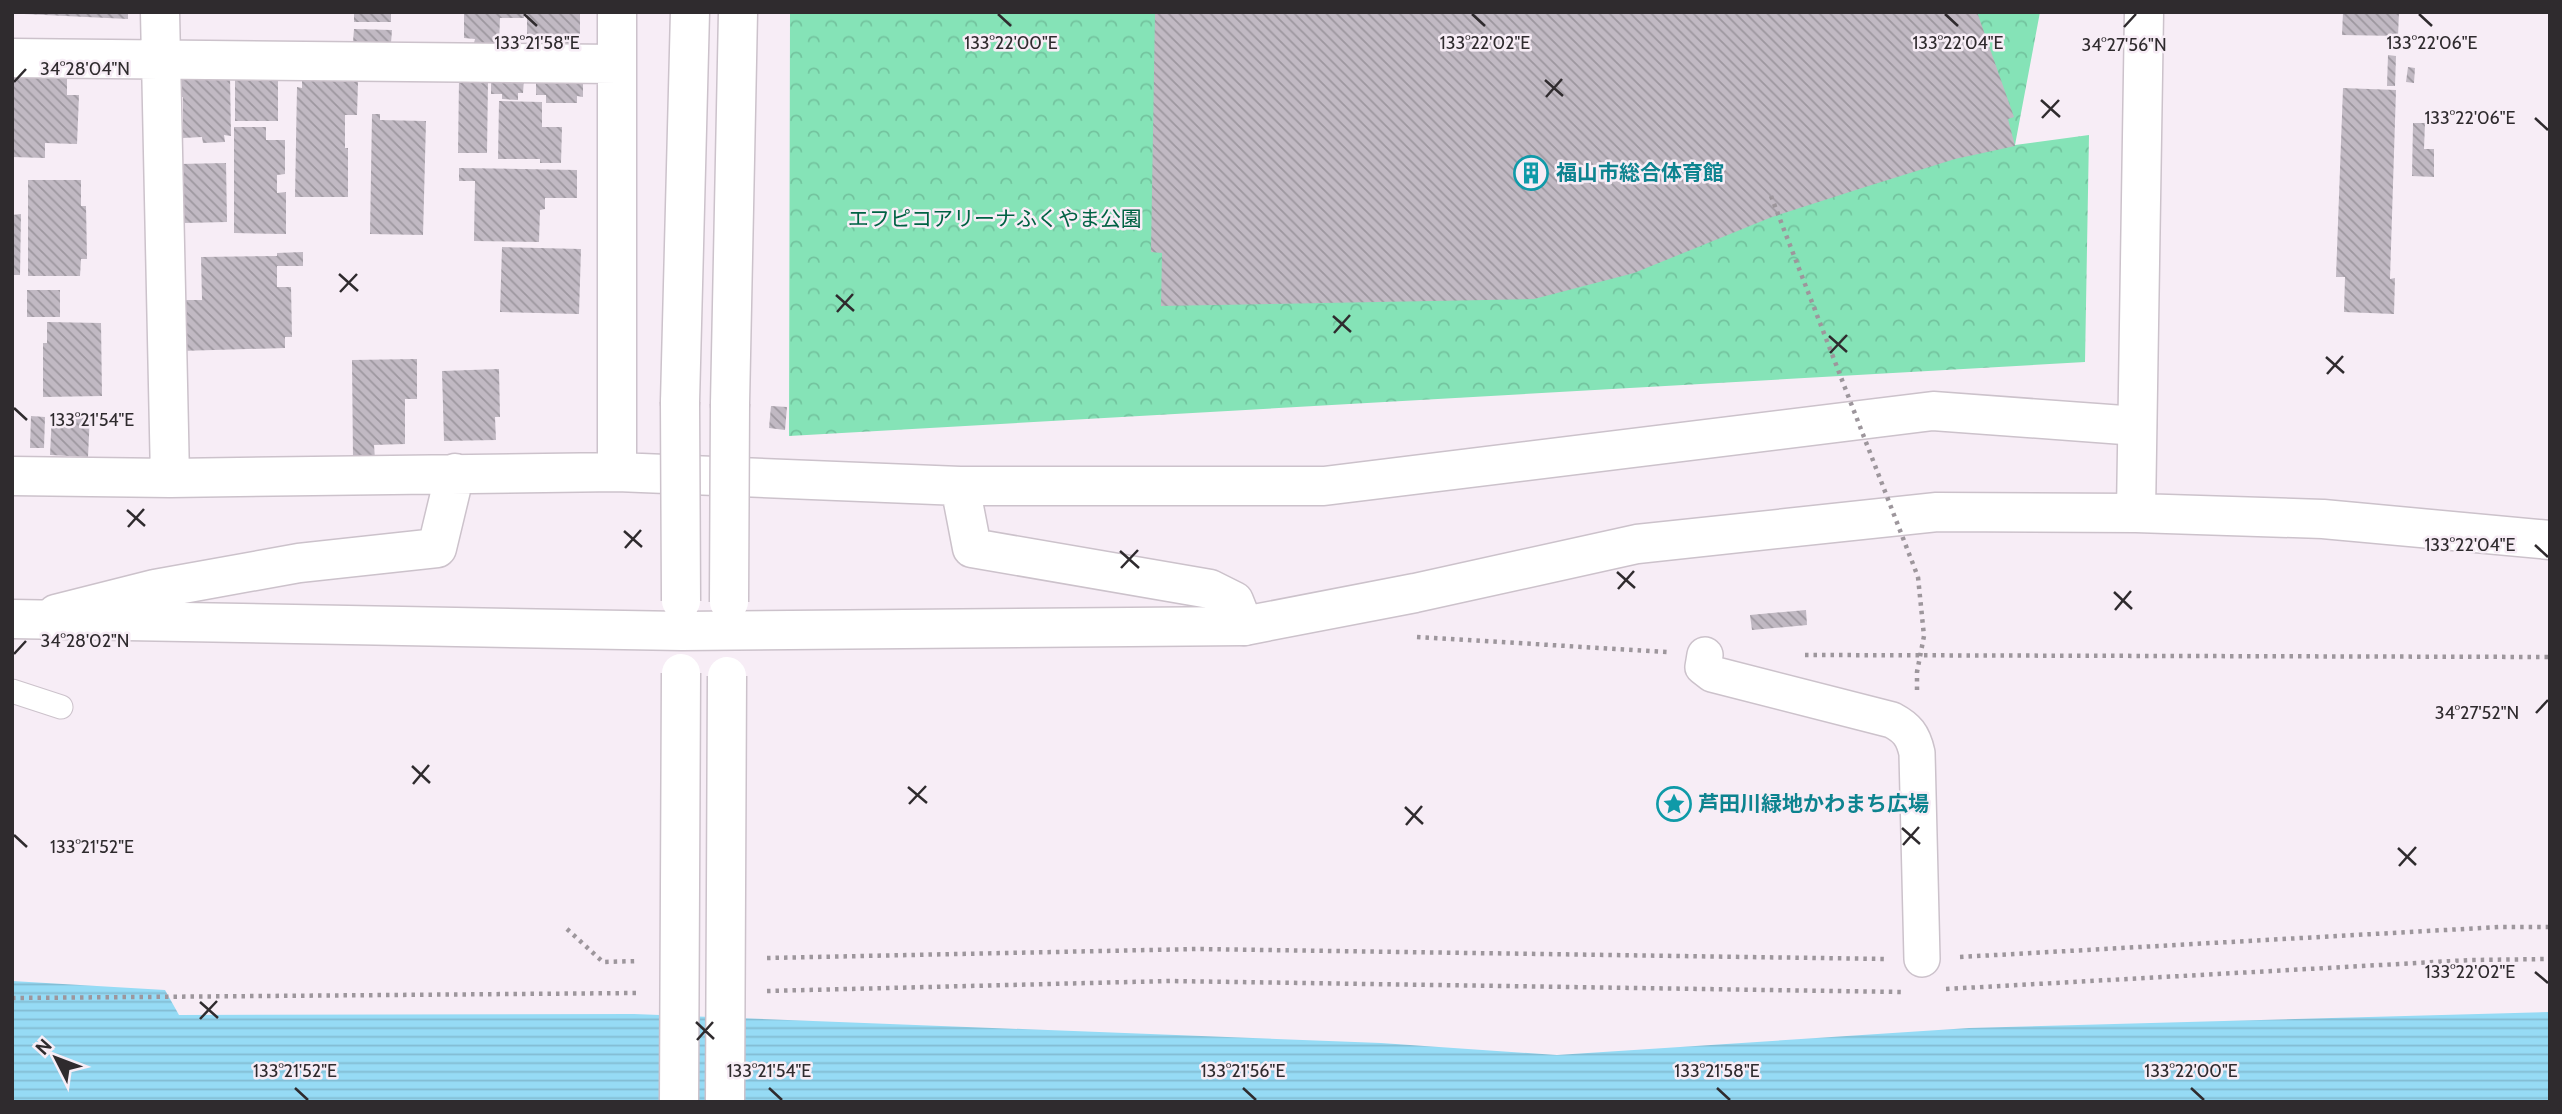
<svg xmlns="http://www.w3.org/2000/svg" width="2562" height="1114" font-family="Cabin,'Noto Sans JP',sans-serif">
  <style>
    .park { fill: url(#park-crowns) }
    .water { fill: url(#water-rules) }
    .building { fill: url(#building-back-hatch) }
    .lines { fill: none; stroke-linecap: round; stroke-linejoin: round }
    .service-casing { stroke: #ccc2cb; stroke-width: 25 }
    .pedestrian-casing { stroke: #ccc2cb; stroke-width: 38 }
    .minor-casing { stroke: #ccc2cb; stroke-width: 41 }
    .tertiary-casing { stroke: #ccc2cb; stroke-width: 41 }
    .path { stroke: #9d969c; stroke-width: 4.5; stroke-dasharray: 3.5 5; stroke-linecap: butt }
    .service { stroke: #fff; stroke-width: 23 }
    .pedestrian { stroke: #fff; stroke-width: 35 }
    .minor { stroke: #fff; stroke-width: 38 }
    .tertiary { stroke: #fff; stroke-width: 38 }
    .tertiary-bridge-casing { stroke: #ccc2cb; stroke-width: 41; stroke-linecap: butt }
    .path-bridge { stroke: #9d969c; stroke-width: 4.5; stroke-dasharray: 3.5 5; stroke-linecap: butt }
    .tertiary-bridge { stroke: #fff; stroke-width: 38 }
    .ticks { fill: none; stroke: #2f2b2e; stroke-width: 2.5 }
    .labels { text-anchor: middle; stroke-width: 5; stroke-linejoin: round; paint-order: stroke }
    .culture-label { font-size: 21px; font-weight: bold; fill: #0d838f; stroke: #f7edf6; text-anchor: start }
    .park-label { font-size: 21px; fill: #006243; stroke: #f7edf6 }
    .ticks-label { font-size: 18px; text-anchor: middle; fill: #2f2b2e; stroke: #f7edf6; stroke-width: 5; stroke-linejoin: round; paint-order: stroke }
  </style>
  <defs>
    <pattern id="park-crowns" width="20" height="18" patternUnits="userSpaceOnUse" patternTransform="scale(1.75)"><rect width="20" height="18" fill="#85e3b7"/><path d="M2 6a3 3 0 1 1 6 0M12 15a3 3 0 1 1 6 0" fill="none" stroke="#73c39e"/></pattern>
    <pattern id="water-rules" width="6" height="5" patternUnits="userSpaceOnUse" patternTransform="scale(1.75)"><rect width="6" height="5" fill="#96dbf5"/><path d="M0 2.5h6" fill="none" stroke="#82bcd2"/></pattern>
    <pattern id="building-back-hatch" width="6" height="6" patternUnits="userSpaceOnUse" patternTransform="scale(1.75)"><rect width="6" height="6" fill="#c1b9c3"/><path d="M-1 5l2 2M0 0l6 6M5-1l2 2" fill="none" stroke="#9d979f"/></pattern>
  </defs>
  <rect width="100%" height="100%" fill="#f7edf6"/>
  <path class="park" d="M790 12H2040L2015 145 2089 135 2085 362 789 436Z"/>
  <path class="water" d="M12 981 165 990 179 1015 634 1014 1381 1043 1557 1055 1969 1028 2550 1012V1102H12Z"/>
  <path class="building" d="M24 12H128V19L24 14Z
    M354 12H391V22H354Z
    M464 12H524V18H500L499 44 474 43 475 39 464 38Z
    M527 12H580V40H576V45H550V40H539V35H527Z
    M1155 12H1977L2014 117 2008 119 2015 146 1955 159 1862 188 1772 217 1634 273 1534 299 1161 306 1162 253 1151 252Z
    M2343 12H2399L2398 36 2342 35Z
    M354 29 392 30 391 43 353 42Z
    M2388 55 2396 56 2395 86H2387Z
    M2408 67 2415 68 2414 83 2406 82Z
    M12 76 67 78V95H79L77 144 45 143V158L12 157Z
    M230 76 231 136 224 135 225 142 203 143 202 137 183 138V97H178V77Z
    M235 77 278 78V121H235Z
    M491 78 524 79 523 93H518V100L502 99V94H491Z
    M536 78 583 79V97L577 96V103H546V95H536Z
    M302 80 358 82 357 115H345V148H348V197H295L297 87 302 88Z
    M459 80H488L487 153H458Z
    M2343 88 2396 90 2390 279 2395 278 2394 314 2344 312 2345 277H2336Z
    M499 101 542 102V127H562L561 163H540V159H498Z
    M372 114H380V120L426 121 423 235 370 234Z
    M2413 123H2425L2424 149H2434V177L2412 176Z
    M234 127H266V140H285V174L277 175V193L286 192V234L234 233Z
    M226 163 227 222 184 223 183 187 180 188 179 164Z
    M459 168 577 170V198H545V209L540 210 539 242 474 241 475 181H459Z
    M28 180H81V206H86L87 259H81L80 276H28Z
    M21 214 20 275H12V215Z
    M502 247 581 249 579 314 500 312Z
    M303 252V266H277V287H291L292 337H285V348L180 351 179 300H202L201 257 277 256V253Z
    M27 290H60V317H27Z
    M47 322 101 323 102 396 43 397V343H47Z
    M417 359V399H405V444L374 445 375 459H353L352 360Z
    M499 369 500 417H495L496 440 444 441 442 371Z
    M771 406 787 407 785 430 769 428Z
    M52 413 90 414 88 457 50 455Z
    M31 416 45 417 44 448H30Z
    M1806 610 1807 625 1752 630 1750 615Z"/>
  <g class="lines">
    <g class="service-casing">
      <path id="service" d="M12 691 61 707"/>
    </g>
    <g class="pedestrian-casing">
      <path id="pedestrian" d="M1705 655 1703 667 1712 674 1892 720C1907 728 1913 735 1917 753L1922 959"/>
    </g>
    <g class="minor-casing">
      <path id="minor" d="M160 12 170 478
        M12 58 617 64
        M617 472 960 486H1324L1933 411 2137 426
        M12 476 170 478 617 472V12
        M960 486 972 548 1210 589 1234 601 1244 626
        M56 614 155 589 299 563 437 548 455 473"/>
    </g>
    <g class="tertiary-casing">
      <path id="tertiary" d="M680 402 690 12
        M730 404 738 12
        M2136 513 2144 12
        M12 619 682 631 1244 626 1415 593 1637 544 1937 512 2136 513 2323 519 2550 540"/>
    </g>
    <path class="path" d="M1417 637 1667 652
      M1805 655 2550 657
      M1917 690V672L1924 636 1918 577
      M567 929 603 962 639 961
      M1960 957 2499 927H2550
      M767 958 1197 949 1885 959
      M1946 989 2471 960 2550 959
      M767 991 1170 981 1902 992
      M12 998 639 993"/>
    <use href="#service" class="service"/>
    <use href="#pedestrian" class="pedestrian"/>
    <use href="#minor" class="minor"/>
    <use href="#tertiary" class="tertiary"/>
    <g class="tertiary-bridge-casing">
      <path id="tertiary-bridge" d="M680 402 681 601
        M729 602 730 404
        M679 1102 681 673
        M725 1102 727 676"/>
    </g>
    <path class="path-bridge" d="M1771 196 1918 577"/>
    <use href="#tertiary-bridge" class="tertiary-bridge"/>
  </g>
  <path class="ticks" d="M524 14 537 26M998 14 1011 26M1472 14 1485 26M1945 14 1958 26M2419 14 2432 26M2124 27 2136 14M1545 80 1563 96M14 82 26 69M1546 97 1562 79M2041 100 2060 117M2042 118 2059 100M2535 118 2548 130M339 274 358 291M340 292 357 274M836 295 854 311M837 312 853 294M1333 316 1351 332M1334 333 1350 315M1829 336 1847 352M1830 353 1847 335M2326 357 2344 373M2327 374 2343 356M14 408 27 420M127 510 145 526M128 527 144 509M624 531 642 547M2535 545 2548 557M625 548 641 530M1120 551 1139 568M1121 568 1138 550M1617 572 1635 588M1618 589 1634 571M2114 592 2132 609M2115 610 2131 591M14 654 26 641M2536 713 2548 700M412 766 430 783M413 784 429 765M908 787 927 803M909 804 926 786M1405 807 1423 824M1406 825 1422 806M1902 828 1920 844M14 835 27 847M1903 845 1919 827M2398 848 2416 865M2399 866 2416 847M2535 972 2548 983M200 1002 218 1018M200 1019 217 1001M696 1022 714 1039M697 1040 713 1022M295 1088 308 1100M769 1088 782 1100M1243 1088 1256 1100M1717 1088 1730 1100M2191 1088 2204 1100"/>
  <defs>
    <g id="building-ring" transform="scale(1.75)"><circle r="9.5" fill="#f7edf6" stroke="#0f9aa8" stroke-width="1.5"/><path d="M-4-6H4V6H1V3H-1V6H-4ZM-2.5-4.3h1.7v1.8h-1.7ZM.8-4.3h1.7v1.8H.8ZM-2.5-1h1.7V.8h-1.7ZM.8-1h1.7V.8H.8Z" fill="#0f9aa8"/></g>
    <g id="sight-ring" transform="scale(1.75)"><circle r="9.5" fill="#f7edf6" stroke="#0f9aa8" stroke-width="1.5"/><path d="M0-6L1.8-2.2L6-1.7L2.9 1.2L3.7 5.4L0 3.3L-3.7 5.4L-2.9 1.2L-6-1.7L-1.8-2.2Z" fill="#0f9aa8"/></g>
  </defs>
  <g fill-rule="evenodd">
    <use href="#building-ring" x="1531" y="173"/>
    <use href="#sight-ring" x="1674" y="804"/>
  </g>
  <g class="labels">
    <g class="culture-label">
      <text x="1556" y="180">福山市総合体育館</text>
      <text x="1698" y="811">芦田川緑地かわまち広場</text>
    </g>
    <g class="park-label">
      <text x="995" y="226">エフピコアリーナふくやま公園</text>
    </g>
  </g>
  <g class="ticks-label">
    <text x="537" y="49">133°21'58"E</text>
    <text x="1011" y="49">133°22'00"E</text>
    <text x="1485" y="49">133°22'02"E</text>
    <text x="1958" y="49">133°22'04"E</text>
    <text x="2432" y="49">133°22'06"E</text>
    <text x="2124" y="51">34°27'56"N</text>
    <text x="85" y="75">34°28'04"N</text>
    <text x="2470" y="124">133°22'06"E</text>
    <text x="92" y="426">133°21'54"E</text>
    <text x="2470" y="551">133°22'04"E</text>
    <text x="85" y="647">34°28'02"N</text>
    <text x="2477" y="719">34°27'52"N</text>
    <text x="92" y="853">133°21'52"E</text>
    <text x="2470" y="978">133°22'02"E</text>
    <text x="295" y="1077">133°21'52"E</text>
    <text x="769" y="1077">133°21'54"E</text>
    <text x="1243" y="1077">133°21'56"E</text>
    <text x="1717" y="1077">133°21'58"E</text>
    <text x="2191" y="1077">133°22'00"E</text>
  </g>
  <rect width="2562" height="1114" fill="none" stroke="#2f2b2e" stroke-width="28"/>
  <g transform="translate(56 1058) rotate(312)" stroke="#f7edf6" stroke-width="5" paint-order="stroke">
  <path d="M0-5L12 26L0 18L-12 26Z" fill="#2f2b2e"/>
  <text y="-10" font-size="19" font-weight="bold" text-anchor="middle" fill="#2f2b2e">N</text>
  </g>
</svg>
